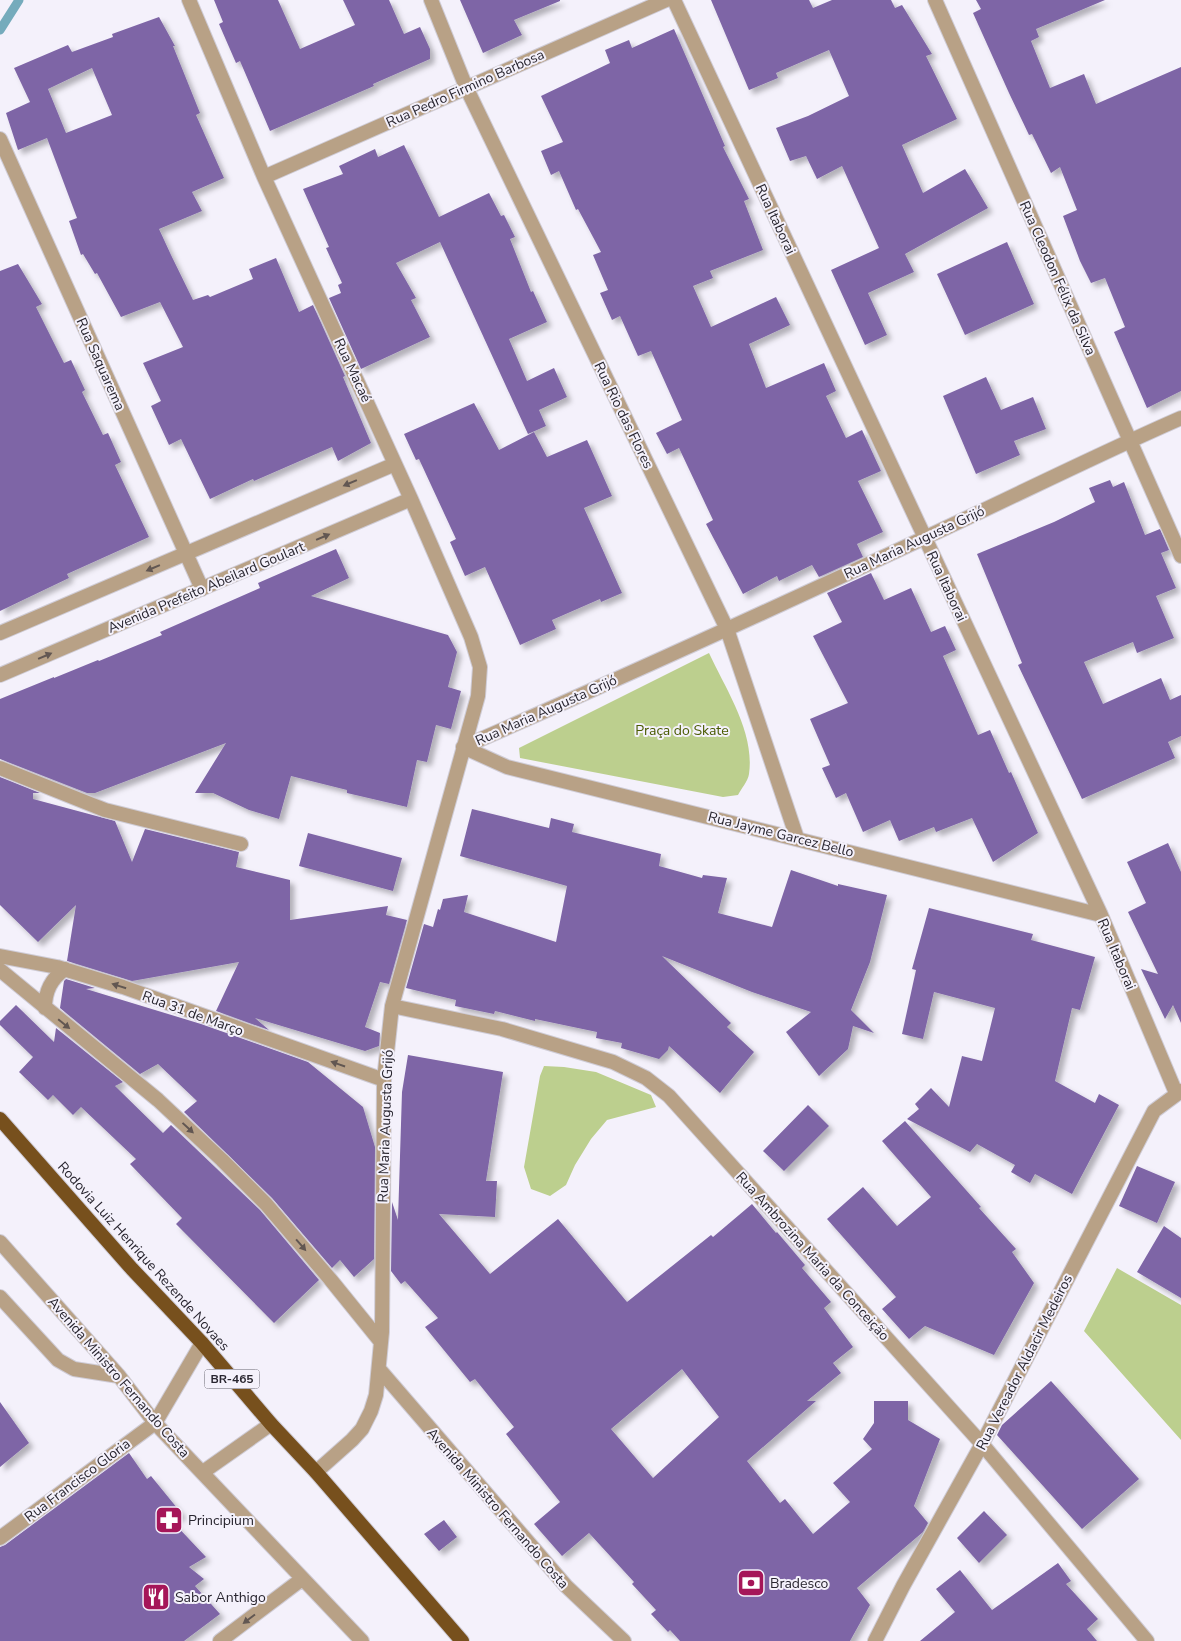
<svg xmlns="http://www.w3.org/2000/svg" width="1181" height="1641" font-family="'Nunito Sans',sans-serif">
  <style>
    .green { fill: #bccf8e }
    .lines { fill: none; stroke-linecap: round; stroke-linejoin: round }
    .stream { stroke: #75abbc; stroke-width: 9 }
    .building { fill: #7e65a6; fill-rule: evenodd; filter: url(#shadow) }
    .minor-casing { stroke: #cfccd6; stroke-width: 16 }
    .trunk-casing { stroke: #cfccd6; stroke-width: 16 }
    .minor { stroke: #b8a186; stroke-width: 14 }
    .trunk { stroke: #77501d; stroke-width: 14 }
    .oneway { fill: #625752 }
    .labels { text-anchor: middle; stroke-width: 4; stroke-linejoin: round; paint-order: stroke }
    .shield { fill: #f4f1fb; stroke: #65626c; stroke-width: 1 }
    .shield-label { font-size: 12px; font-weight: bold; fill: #28252f }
    .street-label { font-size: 14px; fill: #28252f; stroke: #f4f1fb }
    .park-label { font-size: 14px; fill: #4a5b03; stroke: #f4f1fb }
    .poi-label { font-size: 14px; fill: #28252f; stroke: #f4f1fb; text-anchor: start }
  </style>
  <defs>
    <filter id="shadow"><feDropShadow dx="4.5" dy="4.5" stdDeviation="2.5" flood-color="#0004"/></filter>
  </defs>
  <rect width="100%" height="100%" fill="#f4f1fb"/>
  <path class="green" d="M709 653C726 690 755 732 749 774 748 781 741 789 738 795L723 797 520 758 519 748Z
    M544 1066 564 1067 596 1072 651 1095 656 1107 607 1120 591 1139 575 1165 566 1185 550 1196 531 1189 524 1167 540 1076Z
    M1117 1268 1181 1305V1440L1084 1331Z"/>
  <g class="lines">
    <path class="stream" d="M0 30 19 0"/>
  </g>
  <path class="building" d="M214 0H278L300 49 355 25 343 0H389L404 34 420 27 430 49V59L373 84 374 86 270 131 240 61 236 63 219 24 223 22Z
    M460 0H560V1L514 20 522 35 483 53Z
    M711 0H809L813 8 832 0H891L895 8 902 5 932 54 926 56 957 119 902 145 923 193 965 169 988 208 905 254 914 272 868 293 887 335 865 345 831 270 879 248 842 166 817 179 806 156 790 161 776 128 808 116 849 96 829 50 776 73 778 78 749 90Z
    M976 0H1105L1036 29 1039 37 1031 41 1050 88 1084 74 1096 104 1181 67V391L1147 408 1114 332 1125 327 1105 278 1091 283 1080 261 1063 216 1077 210 1060 167 1051 173 1032 134 1029 135 1009 93 973 13 981 9Z
    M159 17 175 46H173L200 113 196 115 224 178 192 192 202 211 159 229 171 255 193 300 208 295 210 297 253 279 249 269 276 258 299 312 313 305 345 376 343 377 371 443 338 461 332 447 254 481 253 479 210 499 181 439 169 445 151 406 161 401 143 363 183 347 160 302 121 317 97 273 95 274 83 254 81 255 69 221 77 218 47 138 18 150 6 113 30 102 14 68 68 45 72 52 113 37 112 34ZM92 68 112 115 66 133 48 89Z
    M674 29 725 146 723 147 749 199 744 201 763 250 710 271 713 278 693 286 711 327 776 297 790 325 749 344 766 388 824 363 836 391 826 396 846 438 862 430 881 471 858 481 883 532 857 544 863 557 819 577 812 565 779 581 777 576 743 594 706 524 713 520 679 448 667 454 656 433 682 420 651 351 638 356 620 316 612 320 600 293 608 290 593 255 601 252 578 209 576 210 559 171 551 175 541 151 563 142 541 96 610 63 605 50 629 40 632 48Z
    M404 145 439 217 489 193 501 216 504 215 515 237 510 239 531 292 533 291 547 322 509 339 527 381 554 368 567 397 539 410 546 426 528 434 440 242 396 263 416 298 411 300 430 337 361 369 329 298 341 293 338 285 342 283 326 248 329 247 303 189 343 174 339 166 375 149 378 157Z
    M1007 242 1034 304 965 335 937 274Z
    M18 264 42 304 36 307 64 363 71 360 85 390 82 392 103 435 108 433 121 462 115 465 149 537 67 574 69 578 0 611V271Z
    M986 377 1001 410 1033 397 1046 429 1014 441 1020 455 976 474 943 396Z
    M474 403 499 450 534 432 547 457 587 440 612 496 584 508 622 593 601 602 600 599 552 620 556 629 520 645 485 567 465 576 450 542 456 539 419 459 416 460 404 434Z
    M1110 480 1113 487 1124 482 1145 535 1160 529 1169 550 1161 553 1176 588 1156 596 1174 638 1137 653 1133 642 1084 662 1103 704 1161 678 1170 700 1181 695V736L1168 742 1175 758 1082 799 1018 665 1022 663 977 554 1054 522 1095 502 1089 488Z
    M336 549 349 578 311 596 448 635 457 652 448 687 461 691 451 729 436 725 427 762 417 760 407 807 347 793V790L291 776 279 819 249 810 213 793H195L226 743 95 793H87L0 759V699L54 677V678L98 660 99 661 162 635 160 632 260 588 258 583Z
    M871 573 884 600 911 588 931 632 945 626 956 650 943 656 978 735 990 730 1009 773 1011 772 1038 833 993 862 972 818 936 832 934 827 899 841 890 820 863 832 846 793 836 798 822 768 830 765 810 719 848 703 813 636 842 622 827 593Z
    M0 777 40 793H33V799L115 821 132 862 145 829 239 852 236 867 290 880V920L388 906 386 915 407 920 389 984 380 982 365 1027 380 1033 379 1046 365 1051 255 1018 269 1030 216 1011 239 962 132 981 67 961 76 905 38 942 0 905Z
    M472 809 549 828 551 818 574 824 572 832 661 854 659 866 702 878 703 875 727 878 718 913 772 927 791 870 838 886V884L887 895 870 962 851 1010 874 1033 853 1026 848 1049 819 1076 786 1032 811 1012 752 992 662 956 731 1023 727 1027 754 1052 720 1093 669 1046 668 1050 659 1059 621 1048 622 1043 596 1038 597 1032 535 1019V1021L495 1011 494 1014 455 1006 456 1000 406 988 424 924 433 927 438 909 440 910 443 899 468 895 464 912 556 942 567 886 460 856Z
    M308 833 402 858 393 891 299 866Z
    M1168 843 1181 872V1023L1173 1005 1165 1019 1141 969 1158 974 1128 912 1146 903 1127 862Z
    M929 908 1033 934 1031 940 1095 957 1080 1010 1072 1008 1055 1081 1095 1103 1099 1094 1119 1105 1072 1194 1035 1174 1030 1183 1011 1172 1015 1165 977 1144 970 1152 907 1119 919 1109 915 1104 931 1088 949 1107 962 1056 982 1061 995 1008 934 992 923 1039 902 1034 916 970 912 969Z
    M66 979 95 988 86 989 201 1024 308 1062 363 1107 375 1147 374 1259 354 1277 340 1260 332 1268 272 1198 184 1112 197 1101 158 1064 140 1074 60 1008 64 981Z
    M16 1005 54 1042 56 1028 123 1082 115 1086 163 1133 171 1125 260 1210 319 1280 274 1323 176 1224 182 1218 130 1164 136 1159 81 1107 73 1115 53 1095 48 1100 19 1072 33 1057 0 1025V1021Z
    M408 1055 503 1072 486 1181H497L495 1217 439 1214 490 1274 558 1219 627 1302 711 1235 713 1237 752 1204 776 1233 777 1232 805 1265 802 1268 831 1302 824 1308 853 1347 833 1363 841 1373 807 1401H816L747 1461 780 1503 785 1499 813 1534 850 1502 833 1483 872 1449 863 1439 874 1423V1401H908V1420L940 1439 914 1506 928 1523 923 1532 857 1588 870 1605 850 1641H680L670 1630 668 1632 651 1614 656 1610 632 1584 634 1582 589 1533 562 1556 534 1524 560 1502 506 1434 514 1427 475 1379 470 1382 425 1327 438 1318 405 1281 401 1284 391 1271 392 1202 398 1220 402 1092ZM682 1369 719 1417 653 1478 611 1429Z
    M808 1105 829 1126 784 1171 763 1151Z
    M905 1121 981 1207 979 1208 1016 1249 1012 1252 1034 1283 994 1355 925 1326 909 1339 882 1309 896 1297 827 1219 863 1187 897 1226 931 1197 882 1141Z
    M1137 1166 1175 1182 1157 1223 1119 1206Z
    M1164 1226 1181 1238V1298L1137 1272Z
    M1051 1381 1139 1479 1082 1529 997 1435 1002 1425Z
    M0 1402 29 1443 0 1467Z
    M129 1453 147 1479 151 1476 182 1514 172 1521 206 1557 189 1567 204 1579 195 1586 220 1614 184 1641H0V1547L5 1545Z
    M984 1511 1007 1535 979 1563 957 1538Z
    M444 1520 457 1537 439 1551 424 1534Z
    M1058 1563 1071 1581 1066 1584 1098 1619 1087 1629 1097 1641H920L955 1612 936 1589 960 1570 992 1610Z"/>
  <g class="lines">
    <g class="minor-casing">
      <path id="minor" d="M189 0 264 177 411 499 471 637 480 667 478 696 392 1006 384 1080 382 1332 376 1395 371 1411 362 1429 352 1440 316 1472
        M431 0 466 87 727 629 797 838
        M674 0 1101 915 1176 1093
        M935 0 1181 556
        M0 139 202 589
        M264 177 666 0
        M0 633 395 464
        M0 675 411 499
        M463 747C617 680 770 610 922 539 1009 499 1094 456 1181 418
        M463 747 507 767 1101 915
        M0 768 105 810 241 844
        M0 956 57 967 123 987 384 1080
        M0 970 158 1100 222 1160 266 1204 330 1279 381 1342
        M392 1006 502 1029 613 1062 646 1078 669 1096 982 1444 1147 1641
        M45 1008C45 991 51 979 65 969
        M0 1242 119 1376 155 1423 362 1641
        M0 1297 58 1360 74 1369 119 1376
        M379 1369 566 1586 624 1641
        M203 1472 271 1424
        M0 1538 155 1423 202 1343
        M220 1641 302 1579
        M875 1641 903 1586 982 1444 1154 1111 1181 1091"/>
    </g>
    <g class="trunk-casing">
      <path id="trunk" d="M0 1119 132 1269 202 1343 271 1424 316 1472 462 1641"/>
    </g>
    <use href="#minor" class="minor"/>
    <use href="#trunk" class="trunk"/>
  </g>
  <defs><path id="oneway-solid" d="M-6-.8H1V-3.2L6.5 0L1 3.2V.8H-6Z" transform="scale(1.25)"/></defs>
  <g class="oneway">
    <use href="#oneway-solid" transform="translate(350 483) rotate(157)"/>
    <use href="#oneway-solid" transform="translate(323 537) rotate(-23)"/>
    <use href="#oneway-solid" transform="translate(153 568) rotate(157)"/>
    <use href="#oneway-solid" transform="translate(45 656) rotate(-23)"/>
    <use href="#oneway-solid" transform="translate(119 986) rotate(-162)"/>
    <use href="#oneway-solid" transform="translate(64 1024) rotate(39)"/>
    <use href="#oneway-solid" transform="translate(338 1064) rotate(-161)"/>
    <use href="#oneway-solid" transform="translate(188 1128) rotate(43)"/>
    <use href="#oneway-solid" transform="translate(301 1245) rotate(49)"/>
    <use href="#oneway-solid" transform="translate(249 1619) rotate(143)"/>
  </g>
  <defs>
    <g id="pharmacy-square" transform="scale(1.4375)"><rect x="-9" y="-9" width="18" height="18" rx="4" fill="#a51659" stroke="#f4f1fb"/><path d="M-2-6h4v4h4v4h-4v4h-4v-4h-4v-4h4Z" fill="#fff"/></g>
    <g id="bank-square" transform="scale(1.4375)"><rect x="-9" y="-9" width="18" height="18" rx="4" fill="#a51659" stroke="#f4f1fb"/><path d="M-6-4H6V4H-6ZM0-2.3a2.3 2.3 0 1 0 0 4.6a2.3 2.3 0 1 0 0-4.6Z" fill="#fff"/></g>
    <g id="restaurant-square" transform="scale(1.4375)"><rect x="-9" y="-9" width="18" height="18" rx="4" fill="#a51659" stroke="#f4f1fb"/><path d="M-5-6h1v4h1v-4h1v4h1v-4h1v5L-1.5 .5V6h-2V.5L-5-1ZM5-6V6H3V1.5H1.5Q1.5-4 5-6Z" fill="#fff"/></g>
  </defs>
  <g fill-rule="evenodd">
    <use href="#pharmacy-square" x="169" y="1520"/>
    <use href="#bank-square" x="751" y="1583"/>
    <use href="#restaurant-square" x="156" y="1597"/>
  </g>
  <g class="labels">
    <rect class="shield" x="204.5" y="1369.5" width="55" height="19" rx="4"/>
    <g class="shield-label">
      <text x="232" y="1383">BR-465</text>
    </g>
    <g class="street-label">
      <text transform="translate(465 88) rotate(-24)" y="5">Rua Pedro Firmino Barbosa</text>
      <text transform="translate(776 219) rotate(65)" y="5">Rua Itaborai</text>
      <text transform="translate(1058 278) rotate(66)" y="5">Rua Cleodon Félix da Silva</text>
      <text transform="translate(101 364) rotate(66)" y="5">Rua Saquarema</text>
      <text transform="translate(353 370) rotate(65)" y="5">Rua Macaé</text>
      <text transform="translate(624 415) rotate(64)" y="5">Rua Rio das Flores</text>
      <text transform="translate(914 542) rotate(-25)" y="5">Rua Maria Augusta Grijó</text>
      <text transform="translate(947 586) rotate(65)" y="5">Rua Itaborai</text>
      <text transform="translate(206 587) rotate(-23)" y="5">Avenida Prefeito Abeilard Goulart</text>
      <text transform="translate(546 710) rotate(-24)" y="5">Rua Maria Augusta Grijó</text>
      <text transform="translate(781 834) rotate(14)" y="5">Rua Jayme Garcez Bello</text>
      <text transform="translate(1117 954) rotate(67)" y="5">Rua Itaborai</text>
      <text transform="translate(193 1013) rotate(20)" y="5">Rua 31 de Março</text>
      <text transform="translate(385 1126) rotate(-88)" y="5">Rua Maria Augusta Grijó</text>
      <text transform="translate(144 1256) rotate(48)" y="5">Rodovia Luiz Henrique Rezende Novaes</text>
      <text transform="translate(813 1256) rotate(48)" y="5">Rua Ambrozina Maria da Conceição</text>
      <text transform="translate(1024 1362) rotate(-63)" y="5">Rua Vereador Aldacir Medeiros</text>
      <text transform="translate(119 1377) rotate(49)" y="5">Avenida Ministro Fernando Costa</text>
      <text transform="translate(77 1480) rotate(-37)" y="5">Rua Francisco Gloria</text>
      <text transform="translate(498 1508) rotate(49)" y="5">Avenida Ministro Fernando Costa</text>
    </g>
    <g class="park-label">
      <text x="682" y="735">Praça do Skate</text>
    </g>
    <g class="poi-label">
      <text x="188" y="1525">Principium</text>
      <text x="770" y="1588">Bradesco</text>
      <text x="175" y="1602">Sabor Anthigo</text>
    </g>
  </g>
</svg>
